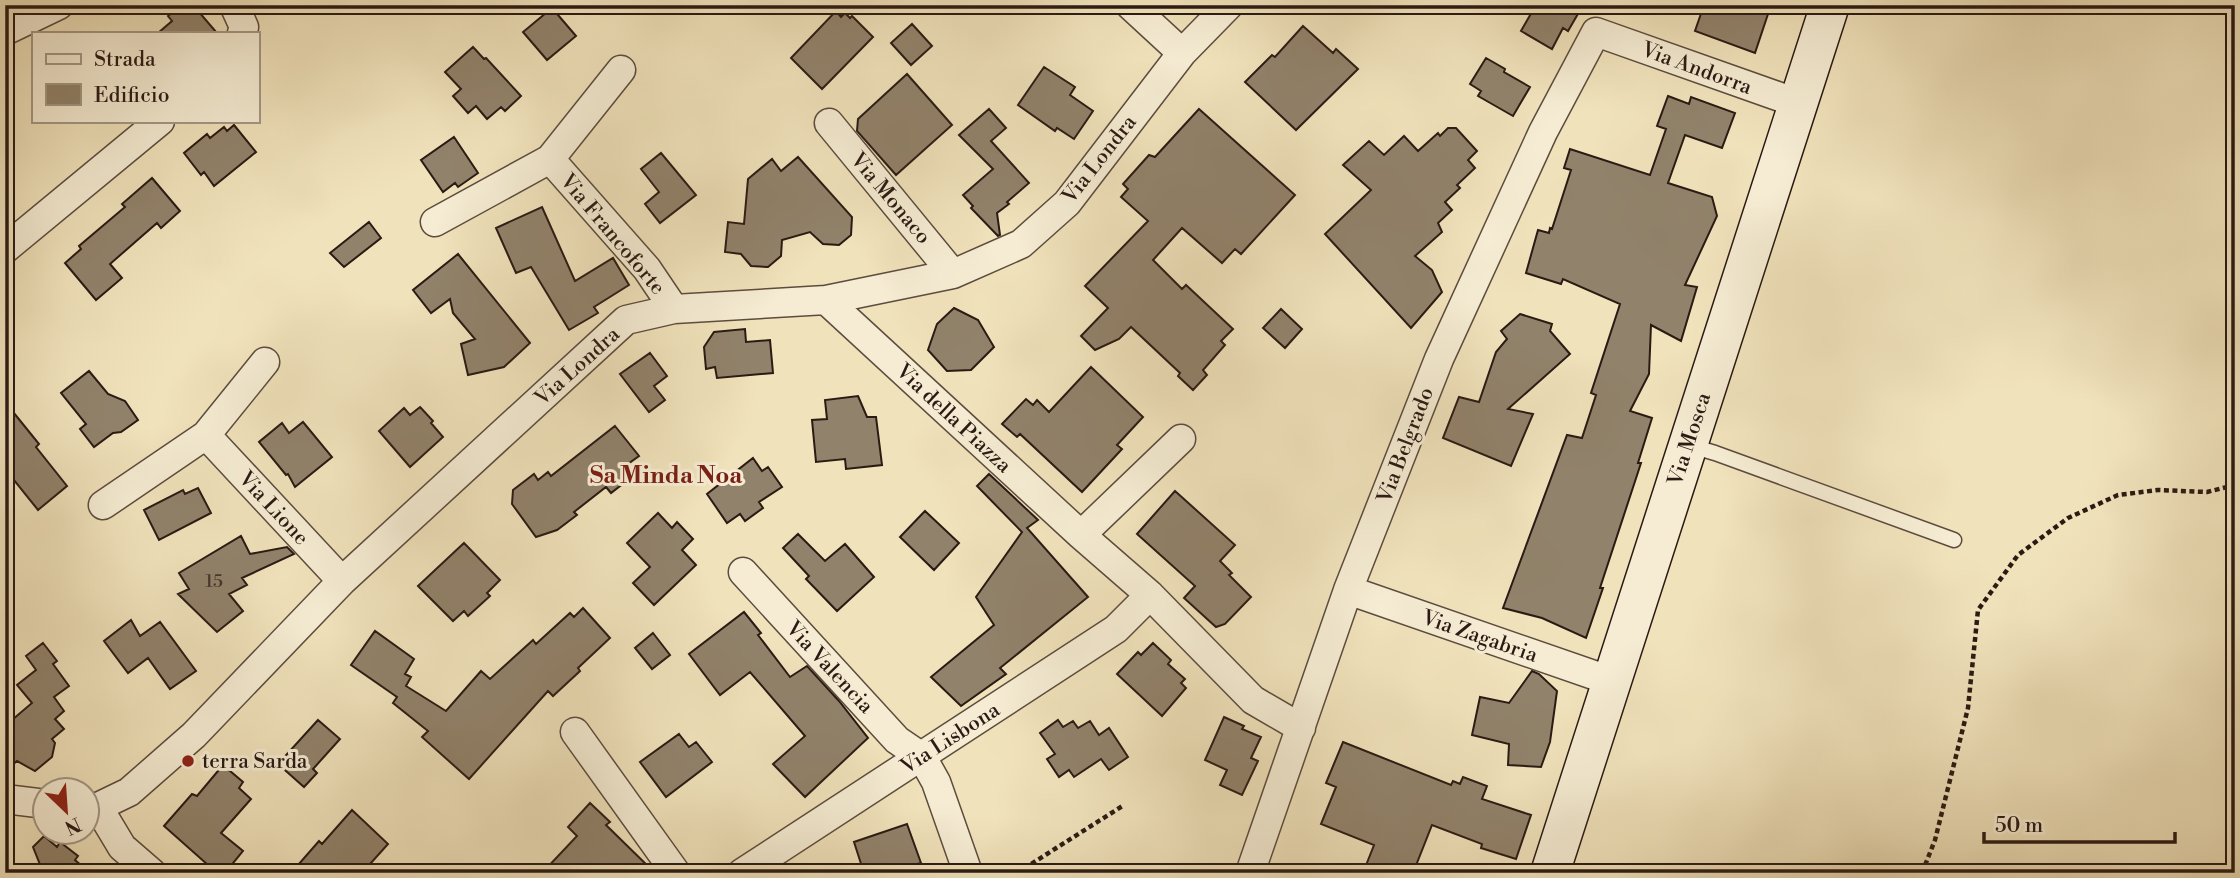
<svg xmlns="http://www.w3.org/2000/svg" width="2240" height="878" font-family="'Libre Bodoni',serif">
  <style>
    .building { fill: #91826b; stroke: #2a1a14; stroke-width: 2 }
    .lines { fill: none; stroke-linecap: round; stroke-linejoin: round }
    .lane-casing { stroke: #5c4c3e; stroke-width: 17 }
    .street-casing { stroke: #5c4c3e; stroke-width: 31 }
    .secondary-casing { stroke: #2a1a14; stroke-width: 41 }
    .path { stroke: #2a1a14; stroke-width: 4.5; stroke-dasharray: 5 3.5; stroke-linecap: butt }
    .lane { stroke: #f5ecd3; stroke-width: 14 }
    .street { stroke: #f5ecd3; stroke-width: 28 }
    .secondary { stroke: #f5ecd3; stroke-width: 38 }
    .poi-dot { fill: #8f2418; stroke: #f5ecd3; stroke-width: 2.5 }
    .labels { text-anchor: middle; stroke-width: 6; stroke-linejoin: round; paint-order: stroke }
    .number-label { font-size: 18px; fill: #44342a }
    .street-label { font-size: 21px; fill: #2a1a14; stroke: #f5ecd3 }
    .poi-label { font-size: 21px; fill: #2a1a14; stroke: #f5ecd3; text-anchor: start }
    .quarter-label { font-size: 24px; font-weight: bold; fill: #7a1f14; stroke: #f5ecd3 }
  </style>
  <rect width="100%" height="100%" fill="#f0e2bb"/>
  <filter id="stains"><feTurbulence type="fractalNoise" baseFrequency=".00286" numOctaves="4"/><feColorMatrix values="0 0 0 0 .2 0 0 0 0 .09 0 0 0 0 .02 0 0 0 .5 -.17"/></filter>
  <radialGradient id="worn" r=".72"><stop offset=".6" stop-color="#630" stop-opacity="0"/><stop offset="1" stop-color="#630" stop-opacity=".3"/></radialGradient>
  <path class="building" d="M180 5H193L217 33H158L172 21 168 16Z
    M1525 5H1576L1574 9 1579 12 1568 31 1563 28 1552 49 1521 31 1533 10Z
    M1704 5H1771L1755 53 1695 31Z
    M552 8 576 36 547 60 523 32Z
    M836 11 841 17 845 13 850 18 852 16 873 37 822 89 791 58Z
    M912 24 932 46 911 65 891 43Z
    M1303 26 1333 53 1336 49 1358 69 1296 130 1245 82 1272 55 1275 57Z
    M473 47 484 59 486 58 521 96 505 111 501 107 487 119 476 106 468 113 453 96 461 89 445 72Z
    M1486 58 1505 69 1504 72 1530 87 1513 116 1478 96 1481 91 1470 84Z
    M1044 67 1075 87 1070 95 1093 111 1074 139 1057 128 1055 131 1018 105Z
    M907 74 952 125 896 175 857 131 858 119Z
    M1668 96 1689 104 1691 97 1735 113 1722 148 1685 135 1668 183 1712 197 1717 216 1685 285 1697 287 1681 341 1651 325 1649 374 1630 411 1652 418 1638 463H1641L1600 588H1603L1586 638 1542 618 1503 608 1567 435 1582 438 1596 395 1591 393 1620 304 1563 279 1561 284 1526 273 1538 230 1549 233 1550 228 1552 229 1571 170 1564 168 1570 149 1650 175 1666 129 1657 126Z
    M989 109 1006 128 991 141 1029 183 1007 202 1009 204 997 213 1000 235 998 236 971 208 973 206 963 195 993 169 959 135Z
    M1199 109 1295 195 1241 254 1235 249 1222 263 1182 228 1153 260 1182 289 1186 285 1233 329 1221 341 1225 345 1203 370 1207 375 1193 390 1178 376 1180 373 1131 327 1119 339 1095 350 1081 336 1108 308 1085 286 1148 221 1121 197 1128 189 1123 184 1149 155 1155 157Z
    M234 125 256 152 214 186 204 172 201 175 184 153 207 134 210 138 224 127 227 131Z
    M1448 128H1456L1477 151 1468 160 1475 168 1457 185 1460 188 1445 202 1452 210 1438 223 1442 232 1415 256 1432 270 1442 292 1411 328 1325 234 1371 190 1343 165 1369 141 1384 155 1404 136 1418 151 1438 133 1440 136Z
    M454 137 478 173 458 187 455 183 443 192 421 160Z
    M661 153 696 195 660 223 645 204 659 192 641 169Z
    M798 157 852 217 851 235 839 245 823 244 810 232 782 240 781 256 768 267 751 266 741 254 725 252 728 222 744 224 748 179 772 159 781 171Z
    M152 178 180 211 161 228 157 223 110 264 122 278 96 300 65 263 81 249 79 246 125 207 122 204Z
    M542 207 575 281 613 258 629 285 594 307 598 313 569 330 531 267 516 273 496 228Z
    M369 222 381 238 344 267 330 253Z
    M458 254 530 343 504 367 468 375 461 344 475 339 453 313 450 299 431 313 413 290Z
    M954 308 978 320 994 347 971 370 947 371 928 350 937 324Z
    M1281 309 1302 329 1285 348 1263 328Z
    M1520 314 1552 324 1550 331 1570 354 1508 409 1533 414 1511 466 1443 438 1459 397 1479 402 1496 352 1507 339 1501 331Z
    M745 329 746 342 770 340 773 373 717 378 715 367 706 369 704 347 714 332Z
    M650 353 667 376 654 386 665 400 649 412 620 374Z
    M1091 367 1143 417 1117 445 1122 449 1082 492 1020 434 1017 437 1002 424 1026 399 1033 405 1037 400 1049 412Z
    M89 371 108 394 125 401 138 420 121 432 113 433 94 447 80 429 86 424 61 393Z
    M858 396 867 417H876L882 465 846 469 845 459 816 462 812 420 827 419 825 400Z
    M5 402 39 444 36 447 67 486 38 510 5 469Z
    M420 407 433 421 431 423 443 437 410 467 379 431 404 408 410 415Z
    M303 422 332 457 295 487 288 474 286 475 259 442 282 423 289 433Z
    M615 426 639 456 621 469 629 479 611 493 606 487 574 512 577 515 557 530 536 537 512 504 513 490 534 474 538 480 548 472 551 476Z
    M753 458 762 471 768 467 782 487 759 502 763 508 745 521 740 514 727 523 707 494Z
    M989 474 1038 520 1027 528 1088 597 1000 668 1006 674 961 706 931 677 994 625 976 597 1022 532 977 486Z
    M198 488 211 513 159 540 144 510 183 490 185 494Z
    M1175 491 1235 545 1220 561 1232 573 1229 575 1251 597 1225 624 1216 627 1184 598 1195 586 1137 534Z
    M925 511 959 543 934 570 900 537Z
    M658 513 672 528 677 522 693 539 682 550 696 565 654 605 633 583 650 567 627 543Z
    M798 534 825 561 845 544 874 577 837 611 806 579 809 576 783 548Z
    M241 536 250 554 287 547 294 554 242 578 247 585 229 594 243 611 217 632 178 594 189 589 179 573Z
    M464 543 500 580 487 593 490 596 468 616 464 611 453 621 418 586Z
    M583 608 610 638 578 668 580 671 553 696 548 691 469 779 422 737 428 731 393 703 397 697 351 665 375 631 414 659 405 674 411 677 406 686 446 711 481 671 490 679 533 640 536 644 570 613 574 617Z
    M744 612 761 633 758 635 790 677 807 666 839 701 868 738 805 797 773 764 805 736 750 672 720 695 689 654Z
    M131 620 140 636 160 622 196 671 170 689 148 658 128 673 104 641Z
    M653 633 670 655 652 669 635 648Z
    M43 643 57 661 53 664 69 686 54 697 64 711 55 719 64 729 52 739 55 743 52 757 35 771 17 761 5 771V726L32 703 17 685 36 670 26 656Z
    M1153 643 1171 660 1168 664 1185 679 1181 683 1186 688 1162 716 1117 674 1138 652 1141 655Z
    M1532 671 1539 674 1557 691 1550 742 1541 767 1508 765 1509 744 1472 735 1480 697 1509 703Z
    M1224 717 1244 726 1242 729 1261 737 1251 758 1258 761 1242 795 1220 785 1227 770 1205 760Z
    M318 720 340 739 313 769 317 773 304 787 278 764Z
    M1058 720 1063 727 1073 721 1078 728 1090 721 1099 735 1109 728 1128 757 1109 770 1101 759 1074 777 1069 770 1059 777 1047 759 1055 754 1040 733Z
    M679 734 689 747 696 742 712 762 666 797 640 762Z
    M1343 742 1451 785 1453 781 1460 784 1463 777 1487 786 1482 799 1531 815 1516 859 1481 848 1482 844 1432 825 1413 873H1363L1374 845 1321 824 1336 787 1326 783Z
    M223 765 243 782 239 788 251 799 221 833 243 851 225 873H217L164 826 192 794 197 796Z
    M590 803 610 822 606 825 655 873H542L577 836 568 827Z
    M352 810 388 844 362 873H291L319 841 322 844Z
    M907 824 921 863 917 864 920 873H864L854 842Z
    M44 836 57 847 60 842 78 856 75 860 90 873H46L41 867 33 847Z"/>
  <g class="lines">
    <g class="lane-casing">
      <path id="lane" d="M1688 445 1715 453 1954 540"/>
    </g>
    <g class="street-casing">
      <path id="street" d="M234 5 244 27 242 33
        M1130 5 1182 53
        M5 31 59 5
        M829 123 953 274
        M550 159 647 269 674 309
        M435 222 550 159 621 70
        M5 249 160 121
        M826 300 1081 535 1150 595 1253 700 1301 728
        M206 435 342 581
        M103 505 206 435 265 362
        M1081 535 1181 439
        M743 572 897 740 922 757 936 782 968 873
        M1348 590 1611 681
        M575 732 676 873
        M5 799 46 804
        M88 807H98L129 792 194 735 342 581 626 320 674 309 826 300 953 274 1021 244 1067 203 1182 53 1229 5
        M98 807 122 847 152 873
        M742 873 1116 629 1150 595
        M1250 873 1348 590 1439 359 1543 132 1596 32 1797 103"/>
    </g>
    <g class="secondary-casing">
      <path id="secondary" d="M1550 873 1830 5"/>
    </g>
    <path class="path" d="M1017 873 1124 805
      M1922 873 1935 840 1968 708 1978 610 2018 555 2068 518 2118 495 2158 490 2207 492 2235 485"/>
    <use href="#lane" class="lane"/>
    <use href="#street" class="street"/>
    <use href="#secondary" class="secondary"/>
  </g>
  <circle class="poi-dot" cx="188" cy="761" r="7"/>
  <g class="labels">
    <g class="number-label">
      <text x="214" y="587">15</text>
    </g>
    <g class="street-label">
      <text transform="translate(1697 68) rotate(20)" y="7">Via Andorra</text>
      <text transform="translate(1099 159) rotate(-52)" y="7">Via Londra</text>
      <text transform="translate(891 198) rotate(50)" y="7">Via Monaco</text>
      <text transform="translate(613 234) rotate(50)" y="7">Via Francoforte</text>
      <text transform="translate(577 366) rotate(-42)" y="7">Via Londra</text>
      <text transform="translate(954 418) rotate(43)" y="7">Via della Piazza</text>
      <text transform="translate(1689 439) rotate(-72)" y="7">Via Mosca</text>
      <text transform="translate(1405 445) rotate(-69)" y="7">Via Belgrado</text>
      <text transform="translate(274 508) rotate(47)" y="7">Via Lione</text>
      <text transform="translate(1480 636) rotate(19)" y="7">Via Zagabria</text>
      <text transform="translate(830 667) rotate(47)" y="7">Via Valencia</text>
      <text transform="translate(950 738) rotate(-33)" y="7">Via Lisbona</text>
    </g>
    <g class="poi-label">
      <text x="202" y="768">terra Sarda</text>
    </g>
    <g class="quarter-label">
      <text x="666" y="483">Sa Minda Noa</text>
    </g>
  </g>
  <rect width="2240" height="878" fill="none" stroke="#f0e2bb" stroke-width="28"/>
  <rect x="7" y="7" width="2226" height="864" fill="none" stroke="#2a1a14" stroke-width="3.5"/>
  <rect x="14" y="14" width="2212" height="850" fill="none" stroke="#2a1a14" stroke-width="2"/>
  <rect x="32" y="32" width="228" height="91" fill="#f5ecd3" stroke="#a49887" stroke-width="2"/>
  <rect x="46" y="54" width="35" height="10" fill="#f5ecd3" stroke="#a49887" stroke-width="2"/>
  <text x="94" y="66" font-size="21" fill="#2a1a14">Strada</text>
  <rect x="46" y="84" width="35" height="21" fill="#91826b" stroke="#a49887" stroke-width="2"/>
  <text x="94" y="102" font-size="21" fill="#2a1a14">Edificio</text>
  <g transform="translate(66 811) rotate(155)"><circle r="33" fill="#f5ecd3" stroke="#a49887" stroke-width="2"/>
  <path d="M0-5L12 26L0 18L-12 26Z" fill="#8f2418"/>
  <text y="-10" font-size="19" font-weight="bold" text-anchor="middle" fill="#2a1a14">N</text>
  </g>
  <path d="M1984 832v10h191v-10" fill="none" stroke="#2a1a14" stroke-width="3.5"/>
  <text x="1995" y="832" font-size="21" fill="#2a1a14" stroke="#f5ecd3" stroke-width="5" paint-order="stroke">50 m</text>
  <rect width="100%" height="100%" filter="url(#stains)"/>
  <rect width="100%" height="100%" fill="url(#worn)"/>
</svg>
